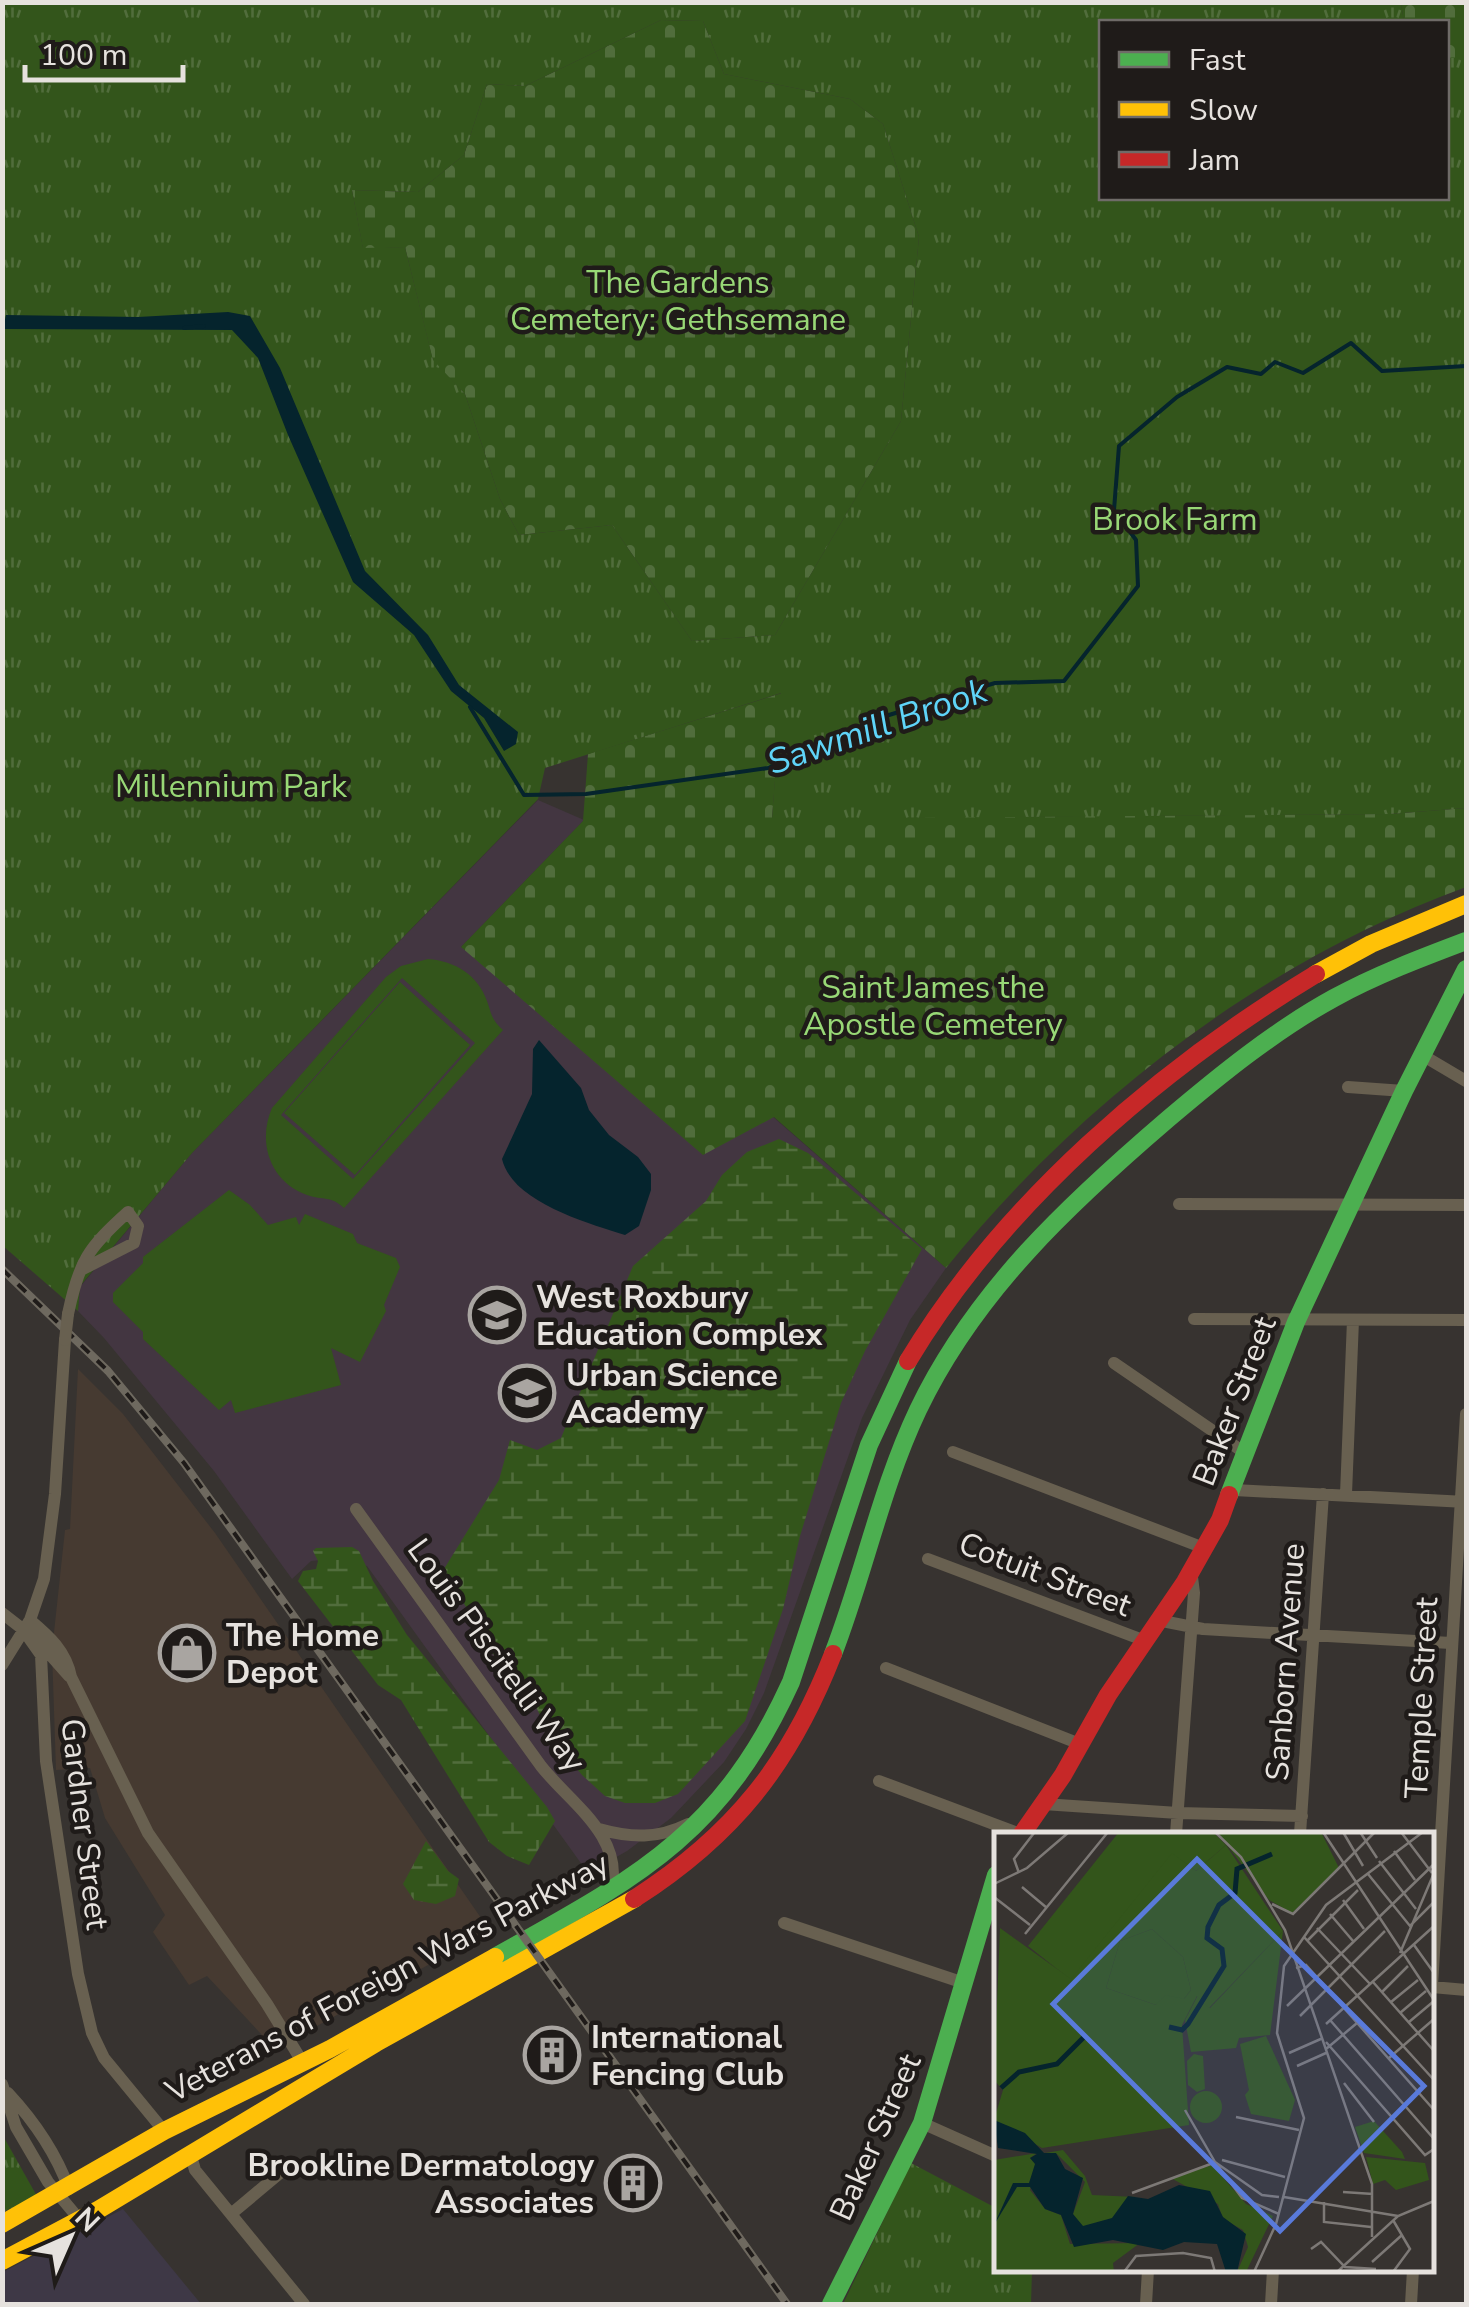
<svg xmlns="http://www.w3.org/2000/svg" width="1469" height="2307" font-family="'Nunito Sans',sans-serif">
  <style>
    .built { fill: #463a31 }
    .education { fill: #433641 }
    .medical { fill: #3e3846 }
    .green { fill: #33551b; fill-rule: evenodd }
    .wetland { fill: url(#wetland-marsh) }
    .cemetery { fill: url(#cemetery-stones) }
    .park { fill: url(#park-tufts); fill-rule: evenodd }
    .water { fill: #05242d }
    .lines { fill: none; stroke-linecap: round; stroke-linejoin: round }
    .stream { stroke: #05242d; stroke-width: 4 }
    .street { stroke: #686050; stroke-width: 12 }
    .fast { stroke: #4caf50; stroke-width: 18 }
    .slow { stroke: #ffc107; stroke-width: 18 }
    .jam { stroke: #c62828; stroke-width: 18 }
    .rail-casing { stroke: #6e695f; stroke-width: 8 }
    .rail { stroke: #1f1b19; stroke-width: 4; stroke-dasharray: 11; stroke-linecap: butt }
    .street-bridge { stroke: #686050; stroke-width: 12 }
    .labels { text-anchor: middle; stroke-width: 9; stroke-linejoin: round; paint-order: stroke }
    .park-label { font-size: 32px; fill: #98d876; stroke: #1f1b19 }
    .poi-label { font-size: 32px; font-weight: bold; fill: #e6e2de; stroke: #1f1b19; text-anchor: start }
    .street-label { font-size: 32px; fill: #e6e2de; stroke: #1f1b19 }
    .water-label { font-size: 35px; font-style: italic; fill: #5fd4f8; stroke: #1f1b19 }
    .inset-river { fill: none; stroke: #05242d; stroke-width: 5 }
    .inset-road { fill: none; stroke: #7d7976; stroke-width: 2.5 }
    .view { fill: #597ada; fill-opacity: 0.15; stroke: #597ada; stroke-width: 5 }
    .inset-edge { fill: none; stroke: #e6e2de; stroke-width: 5 }
  </style>
  <defs>
    <pattern id="wetland-marsh" width="20" height="14" patternUnits="userSpaceOnUse" patternTransform="scale(2.5)"><rect width="20" height="14" fill="#33551b"/><path d="M1 5h8M5 5V1M11 12h8M15 12V8" fill="none" stroke="#516d3c"/></pattern>
    <pattern id="cemetery-stones" width="16" height="16" patternUnits="userSpaceOnUse" patternTransform="scale(2.5)"><rect width="16" height="16" fill="#33551b"/><path d="M2 7V4a2 2 0 0 1 4 0v3zM10 15v-3a2 2 0 0 1 4 0v3z" fill="#516d3c"/></pattern>
    <pattern id="park-tufts" width="24" height="20" patternUnits="userSpaceOnUse" patternTransform="scale(2.5)"><rect width="24" height="20" fill="#33551b"/><path d="M3 7l-1-3M5 7V3M7 7l1-3M15 17l-1-3M17 17v-4M19 17l1-3" fill="none" stroke="#516d3c"/></pattern>
  </defs>
  <rect width="100%" height="100%" fill="#373330"/>
  <path class="built" d="M78 1369 123 1414 215 1533 490 1931 275 2049 207 1976 189 1985 153 1932 165 1915 105 1818 90 1768 56 1770 52 1651 65 1530 70 1529Z"/>
  <path class="education" d="M538 800 584 820 461 947 773 1117 946 1268 910 1320 862 1418 764 1693 746 1729 724 1762 671 1818 627 1851 588 1873 367 1566 330 1559 311 1561 292 1579 214 1471 104 1338 78 1311 80 1287 192 1153Z"/>
  <path class="medical" d="M123 2209 201 2304H3V2272Z"/>
  <path class="green" d="M428 959C455 961 478 975 487 1001 492 1015 491 1019 503 1030L344 1208C330 1195 324 1201 307 1195 270 1182 257 1142 272 1108L386 977 401 966ZM402 978 475 1043 353 1179 281 1115Z
    M400 982 470 1045 355 1175 284 1113Z
    M229 1190 250 1205 268 1225 296 1217 299 1225 305 1214 353 1234 357 1243 396 1258 400 1267 384 1305 386 1311 360 1362 331 1348 341 1385 235 1413 231 1400 219 1410 143 1339V1332L113 1302V1293L143 1263V1257Z"/>
  <path class="wetland" d="M779 1139 808 1153 922 1249 865 1351 841 1403 800 1536 783 1609 745 1721 678 1794 655 1803H625L605 1796 582 1775 552 1739 534 1703 498 1662 444 1569 499 1480 510 1440 537 1450 561 1438 633 1266 706 1201 722 1175 747 1152Z
    M352 1547 359 1551 373 1581 407 1635 547 1807 555 1821 529 1865 507 1856 489 1842 401 1700 378 1685 298 1581 303 1571 316 1569 318 1561 313 1551 316 1548Z
    M426 1841 448 1871 459 1879 455 1896 436 1904 414 1900 403 1884Z"/>
  <path class="cemetery" d="M1401 3H1466V58H1447L1446 22H1404Z
    M661 20 703 21 724 74 850 99 883 124 919 237 901 421 775 635 692 641 612 525 519 535 500 499 465 394 433 361 405 247 363 249 352 190 418 192 464 155 487 84 525 86Z
    M782 693 772 818 1390 814 1466 808V887C1263 961 1082 1100 946 1268L774 1117 703 1155 461 947 583 821 588 754Z"/>
  <path class="park" d="M2 3H1401L1404 22H1102V198H1446L1447 58H1466V808L1390 814 772 819 781 693 545 768 538 799 192 1153 80 1286 78 1311 3 1246ZM661 20 703 21 724 74 850 99 883 124 919 237 901 421 775 635 692 641 612 525 519 535 500 499 465 394 433 360 405 247 363 248 352 190 418 192 464 155 487 84 525 86Z
    M2 2134 38 2198 2 2212Z
    M911 2163 996 2208V2270H1032L1031 2304H843Z"/>
  <path class="water" d="M228 312 250 316 280 368 365 571 428 635 459 685 518 732 516 744 504 751 484 718 451 691 414 635 353 582 288 435 258 358 232 330 3 329 6 315 138 317Z
    M539 1040 581 1088 589 1110 609 1135 638 1157 651 1174V1190L639 1226 625 1235C588 1223 512 1202 502 1159L532 1094 533 1049Z"/>
  <g class="lines">
    <path class="stream" d="M184 328 204 326
      M470 707 524 795 586 794 768 768 879 718 995 683 1064 681 1138 586 1136 540 1114 510 1119 446 1177 397 1227 367 1261 374 1275 362 1303 373 1351 343 1382 371 1466 366"/>
    <path class="street" d="M1422 1055 1466 1081
      M1348 1087 1404 1091
      M1179 1204 1466 1205
      M68 1314C79 1261 88 1248 128 1212L138 1226 134 1243 81 1270
      M1194 1319 1466 1320
      M1114 1363 1245 1453
      M953 1452 1204 1548
      M1234 1490 1466 1502
      M1346 1494 1353 1320
      M356 1509 541 1766C570 1803 624 1836 611 1889
      M928 1559 1143 1640
      M2 1613 38 1641 69 1676
      M30 1620C49 1636 66 1651 71 1677L148 1833 267 2004 303 2063
      M1157 1620 1203 1629 1451 1643
      M24 1631 41 1655 46 1761 78 1974 92 2033 104 2058 164 2131
      M2 1665 30 1620 44 1579 55 1494 65 1340
      M886 1668 1080 1744
      M879 1781 1020 1834
      M1043 1804 1178 1813 1302 1816
      M599 1829C631 1838 658 1839 688 1824
      M1176 1834 1194 1593 1191 1569
      M1300 1834 1323 1494
      M784 1923 964 1983
      M1432 1986 1466 1414
      M1432 1987 1466 1990
      M2 2084 16 2127 48 2182 79 2219
      M8 2093C34 2121 56 2153 69 2189
      M922 2123 996 2156
      M191 2156 195 2170 304 2304
      M231 2214 286 2168
      M1146 2304 1148 2270
      M1271 2304 1273 2270
      M1411 2304 1413 2270"/>
    <path class="fast" d="M1229 1495 1296 1322 1404 1091 1466 969
      M833 1654C864 1574 881 1488 918 1410 975 1291 1070 1203 1168 1119 1220 1075 1274 1031 1334 998 1376 975 1421 958 1466 941
      M495 1957C636 1878 721 1836 791 1682L869 1445 908 1361
      M831 2304 922 2123 996 1875"/>
    <path class="slow" d="M1316 974 1371 944 1466 904
      M2 2224 164 2131 330 2049 495 1957
      M2 2261 98 2210 376 2043 634 1899"/>
    <path class="jam" d="M908 1361C1003 1203 1159 1069 1316 974
      M1022 1834 1063 1775 1108 1695 1185 1582 1220 1520 1229 1495
      M634 1899C734 1835 790 1764 833 1654"/>
    <g class="rail-casing">
      <path id="rail" d="M2 1269 108 1371 184 1463 787 2304"/>
    </g>
    <use href="#rail" class="rail"/>
    <path class="street-bridge" d="M65 1340 68 1314"/>
  </g>
  <defs>
    <g id="school-ring" transform="scale(2.875)"><circle r="9.5" fill="#1f1b19" stroke="#a9a5a1" stroke-width="1.5"/><path d="M0-5L7-2L0 1L-7-2ZM-4 1L0 2.5L4 1V4Q0 6-4 4Z" fill="#a9a5a1"/></g>
    <g id="shop-ring" transform="scale(2.875)"><circle r="9.5" fill="#1f1b19" stroke="#a9a5a1" stroke-width="1.5"/><path d="M-5-2.5h2.3a2.7 3.5 0 0 1 5.4 0H5L5.5 6h-11ZM-1.5-2.5h3a1.5 2.3 0 0 0-3 0Z" fill="#a9a5a1"/></g>
    <g id="building-ring" transform="scale(2.875)"><circle r="9.5" fill="#1f1b19" stroke="#a9a5a1" stroke-width="1.5"/><path d="M-4-6H4V6H1V3H-1V6H-4ZM-2.5-4.3h1.7v1.8h-1.7ZM.8-4.3h1.7v1.8H.8ZM-2.5-1h1.7V.8h-1.7ZM.8-1h1.7V.8H.8Z" fill="#a9a5a1"/></g>
  </defs>
  <g fill-rule="evenodd">
    <use href="#school-ring" x="497" y="1315"/>
    <use href="#school-ring" x="527" y="1393"/>
    <use href="#shop-ring" x="187" y="1653"/>
    <use href="#building-ring" x="552" y="2055"/>
    <use href="#building-ring" x="633" y="2183"/>
  </g>
  <g class="labels">
    <g class="park-label">
      <text x="678" y="293">The Gardens<tspan x="678" dy="37">Cemetery: Gethsemane</tspan></text>
      <text x="1175" y="530">Brook Farm</text>
      <text x="231" y="797">Millennium Park</text>
      <text x="933" y="998">Saint James the<tspan x="933" dy="37">Apostle Cemetery</tspan></text>
    </g>
    <g class="poi-label">
      <text x="536" y="1308">West Roxbury<tspan x="536" dy="37">Education Complex</tspan></text>
      <text x="566" y="1386">Urban Science<tspan x="566" dy="37">Academy</tspan></text>
      <text x="226" y="1646">The Home<tspan x="226" dy="37">Depot</tspan></text>
      <text x="591" y="2048">International<tspan x="591" dy="37">Fencing Club</tspan></text>
      <text x="594" y="2176" text-anchor="end">Brookline Dermatology<tspan x="594" dy="37">Associates</tspan></text>
    </g>
    <g class="street-label">
      <text transform="translate(1234 1401) rotate(-69)" y="11">Baker Street</text>
      <text transform="translate(1045 1574) rotate(21)" y="11">Cotuit Street</text>
      <text transform="translate(497 1655) rotate(54)" y="11">Louis Piscitelli Way</text>
      <text transform="translate(1285 1662) rotate(-86)" y="11">Sanborn Avenue</text>
      <text transform="translate(1421 1698) rotate(-87)" y="11">Temple Street</text>
      <text transform="translate(85 1824) rotate(83)" y="11">Gardner Street</text>
      <text transform="translate(387 1977) rotate(-28)" y="11">Veterans of Foreign Wars Parkway</text>
      <text transform="translate(875 2137) rotate(-66)" y="11">Baker Street</text>
    </g>
    <g class="water-label">
      <text transform="translate(877 726) rotate(-19)" y="12">Sawmill Brook</text>
    </g>
  </g>
  <g transform="translate(994 1832)">
    <rect width="440" height="440" fill="#373330"/>
    <path d="M200 222 209 224 211 257 203 260 194 253 193 229ZM196 275a16 16 0 1 1 32 0a16 16 0 1 1-32 0Z" fill="#33551b"/>
    <path d="M272 204 301 268 295 289 257 282 251 263 255 258 246 212Z" fill="#33551b"/>
    <path d="M125 0H219L232 13 202 39 178 22 77 148 34 114ZM223 0H327L345 36 298 81 275 68ZM158 97 189 125 197 158 190 167 162 173 112 156 126 109ZM289 99 276 203 245 206 242 216 197 220 191 188 204 163 216 176Z" fill="#33551b"/>
    <path d="M232 13 289 99 215 176 203 164 188 193 195 293 48 316 0 288 9 258 0 248 6 96 77 147 178 21 202 39ZM158 97 189 125 197 158 190 167 171 163 162 173 112 156 126 109ZM380 289 408 320 411 327 370 321 361 295ZM69 318 91 344 98 363 142 365 123 385 95 397 83 393 79 382 91 350 63 322 51 321ZM43 321 36 326 42 332 36 358 51 377 67 383 76 412 146 411 119 431 120 440H0V328ZM372 325 431 331 435 348 402 358 391 348 379 352ZM218 333 252 372 279 384 252 440H243L254 415 249 398 229 387 224 372 177 346Z" fill="#33551b" fill-rule="evenodd"/>
    <path d="M0 288 31 301 50 321H62L71 337 89 346 79 382 89 394 118 386 134 364 154 367 185 353 216 359 229 385 252 402 243 440H232L223 412 190 410 169 418 119 408 80 415 67 383 51 377 36 355H23L0 393 19 351H35L41 332 36 326 43 322 4 316Z" fill="#05242d"/>
    <path class="inset-river" d="M175 195 188 198 194 192 230 134 228 117 213 106 214 95 225 73 241 61 243 37 278 22M7 256 25 240 63 232 91 204"/>
    <path class="inset-road" d="M221 0 247 25 291 98 378 352V405M329 0 440 168M349 0 369 34M366 0 383 26M407 0 438 41M400 19 421 48M385 29 422 77M25 41 20 27 40 1M374 42 416 94 440 70M0 52 33 36 75 0M28 55 53 76M0 65 36 93M349 68 370 97M278 72 299 82 381 0M336 82 359 109M323 96 376 152M31 102 114 0M310 105 440 248M314 108 364 58M420 113 440 141M406 121 440 41M302 136 312 133 440 278M379 150 440 219M388 160 414 134M397 170 424 148M293 174 440 32M406 181 432 159M306 184 391 99M336 188 440 307M415 190 440 169M332 192 440 94M332 210 431 323 440 317M332 217 363 191M295 221 329 206M395 226 440 187M303 234 332 221M350 251 380 290M191 278 221 330 268 363 285 365M242 285 305 298M228 328 291 345M221 330 248 366 285 382M349 360 379 362M138 361 222 330M290 365 404 384M330 370V390L377 395M399 388 416 417 399 440M317 417 327 410 351 435 382 437M378 430 408 403M130 440 142 424 189 421 217 426 221 440M260 440 282 392 310 286 283 201 290 134 332 73 429 0M343 440 404 384 440 369"/>
    <path class="view" d="M203 27 430 254 286 399 59 172Z"/>
    <rect width="440" height="440" class="inset-edge"/>
  </g>
  <rect width="1469" height="2307" fill="none" stroke="#e6e2de" stroke-width="10"/>
  <rect x="1099" y="20" width="350" height="180" fill="#1f1b19" stroke="#6f6b68" stroke-width="2.5"/>
  <rect x="1119" y="52" width="50" height="15" fill="#4caf50" stroke="#6f6b68" stroke-width="2.5"/>
  <text x="1189" y="70" font-size="30" fill="#e6e2de">Fast</text>
  <rect x="1119" y="102" width="50" height="15" fill="#ffc107" stroke="#6f6b68" stroke-width="2.5"/>
  <text x="1189" y="120" font-size="30" fill="#e6e2de">Slow</text>
  <rect x="1119" y="152" width="50" height="15" fill="#c62828" stroke="#6f6b68" stroke-width="2.5"/>
  <text x="1189" y="170" font-size="30" fill="#e6e2de">Jam</text>
  <g transform="translate(70 2237) rotate(45)" stroke="#1f1b19" stroke-width="8" paint-order="stroke">
  <path d="M0-8L18 38L0 25L-18 38Z" fill="#e6e2de"/>
  <text y="-15" font-size="28" font-weight="bold" text-anchor="middle" fill="#e6e2de">N</text>
  </g>
  <path d="M25 65v15h158v-15" fill="none" stroke="#e6e2de" stroke-width="5"/>
  <text x="40" y="65" font-size="30" fill="#e6e2de" stroke="#1f1b19" stroke-width="8" paint-order="stroke">100 m</text>
</svg>
